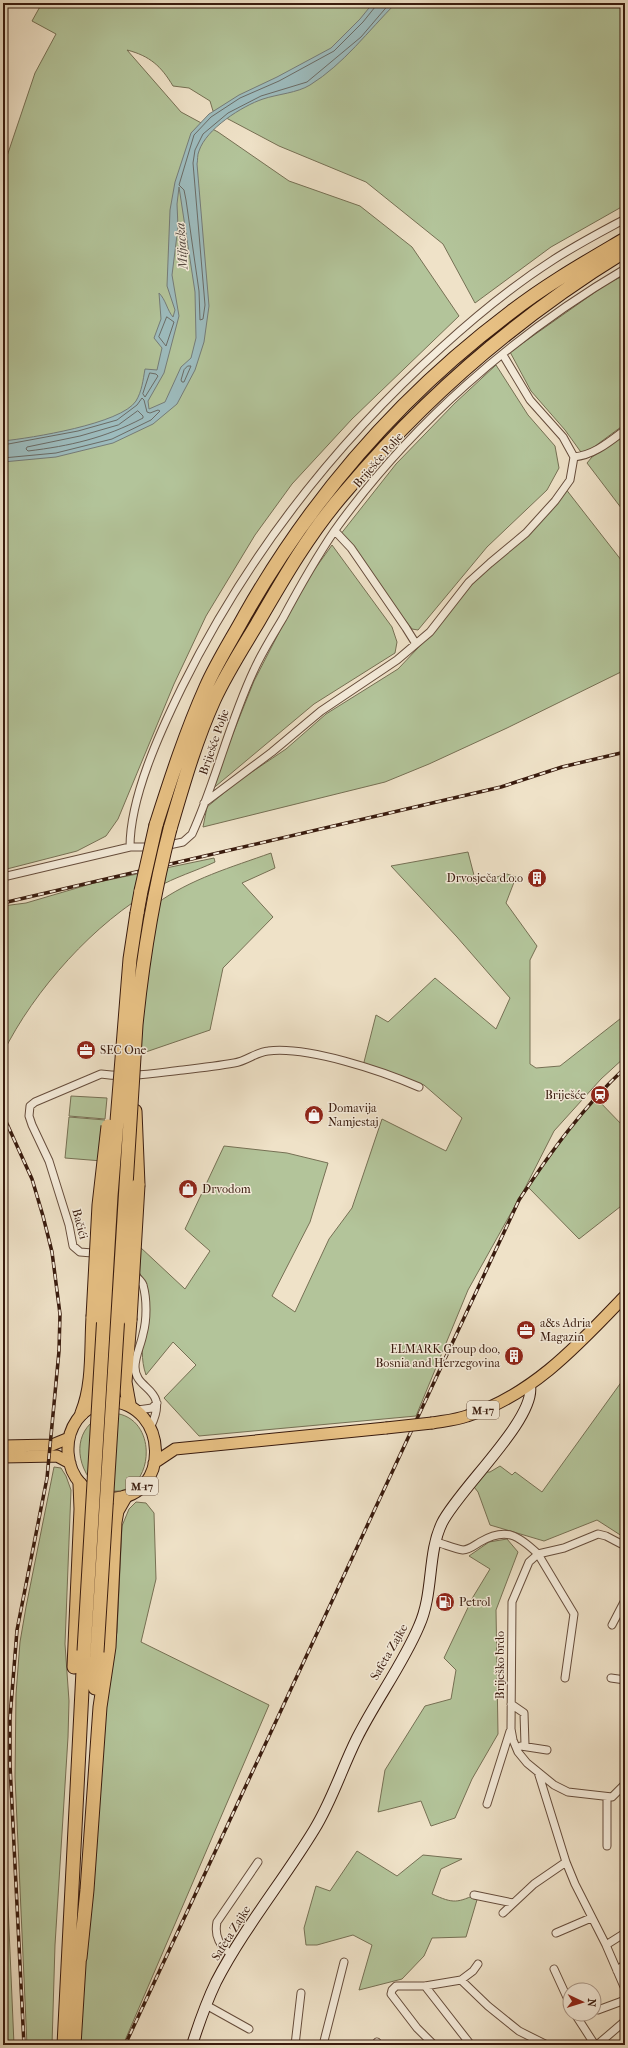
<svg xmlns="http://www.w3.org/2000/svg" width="628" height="2048" font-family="'IM FELL French Canon',serif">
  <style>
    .green { fill: #b3c49a; stroke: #767054 }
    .water { fill: #9dbcbe; stroke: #757c78; fill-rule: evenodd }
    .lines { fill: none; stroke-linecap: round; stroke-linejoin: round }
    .shore { stroke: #6b6c66; stroke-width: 1 }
    .street-casing { stroke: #664d3c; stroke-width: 9 }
    .secondary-casing { stroke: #391b0e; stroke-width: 12 }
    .primary-casing { stroke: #391b0e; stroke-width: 13 }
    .highway-casing { stroke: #391b0e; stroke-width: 15 }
    .street { stroke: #f5ecdb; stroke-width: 7 }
    .secondary { stroke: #f5ecdb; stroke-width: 10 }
    .primary { stroke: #e8c184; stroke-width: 11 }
    .highway { stroke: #e8c184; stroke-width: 13 }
    .rail-casing { stroke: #391b0e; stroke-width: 3.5 }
    .rail { stroke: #f5ecdb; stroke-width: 2; stroke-dasharray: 6; stroke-linecap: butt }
    .primary-bridge-casing { stroke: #391b0e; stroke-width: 13; stroke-linecap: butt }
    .highway-bridge-casing { stroke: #391b0e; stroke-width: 15; stroke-linecap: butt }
    .primary-bridge { stroke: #e8c184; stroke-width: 11 }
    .highway-bridge { stroke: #e8c184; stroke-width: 13 }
    .labels { text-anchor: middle; stroke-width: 3; stroke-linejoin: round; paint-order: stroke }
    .shield { fill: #f5ecdb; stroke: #715a4c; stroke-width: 1 }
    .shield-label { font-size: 11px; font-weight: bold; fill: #391b0e }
    .street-label { font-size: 12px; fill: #391b0e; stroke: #f5ecdb }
    .poi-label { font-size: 12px; fill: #391b0e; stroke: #f5ecdb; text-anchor: start }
    .water-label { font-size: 13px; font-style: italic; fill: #574b43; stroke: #f5ecdb }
  </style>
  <rect width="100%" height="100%" fill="#efe2c8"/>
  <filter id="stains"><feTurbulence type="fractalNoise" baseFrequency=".005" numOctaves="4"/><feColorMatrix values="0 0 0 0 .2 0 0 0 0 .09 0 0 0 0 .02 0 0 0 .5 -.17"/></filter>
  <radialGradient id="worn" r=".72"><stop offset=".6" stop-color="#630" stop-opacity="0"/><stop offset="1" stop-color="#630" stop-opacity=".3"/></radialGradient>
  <path class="green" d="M42 3H625V205L551 247 475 303 443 244 366 182 279 146 213 111 210 101 189 88 173 86C161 66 150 56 127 50L181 112 218 132 289 181 360 206 412 247 459 316 352 419 292 484 255 535 206 616 174 684 118 819 106 836 77 851 3 870V168L35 73 56 34 32 21Z
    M625 275V424L583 455 565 430 531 391 510 352 608 283Z
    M496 365 528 415 555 446 559 468 547 490 487 547 418 630 412 629 340 535 396 464 455 403Z
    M625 435V513L587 463 592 457Z
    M565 488 625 565V670L507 728 429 764 385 782 203 827 207 807 237 782 286 749 326 714 398 669 436 629 477 578Z
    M332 545 392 627 397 642 395 653 314 704 210 791 254 681 304 584Z
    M468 852 476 883 507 874 516 877 506 903 537 946 530 960V1064L536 1068 560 1066 625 1015V1057L601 1079 554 1131 526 1186 468 1290 416 1416 199 1436 164 1398 196 1365 173 1342 146 1375C135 1343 153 1318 147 1288 146 1281 140 1276 138 1269 136 1263 139 1253 140 1247L185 1289 210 1251 185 1229 224 1146 287 1153 328 1163 310 1222 272 1296 295 1312 329 1239 352 1208 382 1119 446 1151 462 1118 424 1085 363 1066 376 1015 388 1022 435 978 496 1029 510 998 457 937 391 866Z
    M271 853 275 868 242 883 273 917 223 968 210 1030 137 1055 156 904C190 879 232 867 271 853Z
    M214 858 215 862C196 871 175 877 156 888 95 922 34 990 3 1053V906L26 903 94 883Z
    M71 1096 107 1098 105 1119 69 1116Z
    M596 1098 625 1128V1203L579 1239 528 1187 579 1117Z
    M69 1117 105 1120 102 1161 65 1158Z
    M625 1377V1538L597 1520 544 1541 490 1525 478 1492 474 1487 486 1472H490L500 1466 512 1475 515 1472 542 1492Z
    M113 1413C163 1417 153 1502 107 1490 98 1487 90 1481 86 1473 72 1447 82 1418 113 1413Z
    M54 1467 61 1468 66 1476 71 1490 65 1644 69 1701 68 1737 55 1945 52 2045H27L15 1777 16 1694 20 1642 26 1607Z
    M136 1502 146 1503 154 1513 156 1579 141 1642 269 1705 123 2045H77L102 1711 117 1632 122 1526 129 1509Z
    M507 1539 518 1552 496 1610 498 1734 472 1779 455 1818 431 1826 421 1801 378 1812 385 1770 425 1706 451 1699 456 1670 444 1658 473 1597 490 1569 469 1556 489 1542Z
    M3 1788 14 2045H3Z
    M357 1851 397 1876 423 1855 462 1859 441 1869 432 1894C454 1904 457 1903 479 1893L466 1937 432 1938 424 1956 402 1979 359 1990 372 1945 353 1935 317 1945H306L304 1928 316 1886 330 1891Z"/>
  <path class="water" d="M373 3H396C368 31 344 64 310 85 297 93 278 94 263 99 242 106 206 129 199 151 197 155 198 160 197 164L209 306 204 342 195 370 177 404 153 424 113 443 56 457 3 462V441C31 438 121 424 136 401 142 391 143 380 145 369L157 370 162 348 154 338 161 319 159 293C166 300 167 310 173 317L175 310 167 286 170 210 175 182 191 133 209 114 239 95 277 77 331 48 360 19ZM179 187 195 292 196 338 191 358 181 367 165 402 149 409 148 401 164 373 179 316 172 275 178 227 177 204Z"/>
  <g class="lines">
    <path class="shore" d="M376 3 375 7 363 22 334 51 279 81 240 98 211 117 194 135 179 185 184 190 186 200 199 291 200 320 203 319 205 305 193 163 195 150 203 134 228 113 261 96 307 82 361 37 390 3
      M167 317 174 322 166 346 159 337Z
      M188 366H191L184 382H182L181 380 184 370Z
      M150 373 156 374 158 376 145 397 143 394Z
      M138 411 143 416V418C105 438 70 446 28 451L26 449 27 447 80 436 118 425Z
      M3 445 78 431 117 420 137 405 142 398 144 400 147 412 150 413 158 410 160 411 151 420 112 439 56 453 3 458"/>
    <g class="street-casing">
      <path id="street" d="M503 355 530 400 563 437 574 457
        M335 531 351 548 406 628 416 644
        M204 803 272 752 321 711 397 660 430 632 469 582 490 563 526 533 555 501 570 480 574 457C594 455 609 442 625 430
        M164 846 183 842 192 834C216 781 229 723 254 670 262 652 273 635 283 618 299 588 316 558 335 530 411 424 513 335 625 269
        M130 847C130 797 160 732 182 687 246 558 335 443 442 347 477 315 514 285 553 260 576 245 601 232 625 219
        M3 877 130 847H153
        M123 1264 104 1254 80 1252 73 1246 69 1225 49 1161 32 1125 29 1116 30 1106 35 1102 101 1074C128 1078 155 1073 183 1070 200 1068 217 1066 234 1063 247 1061 256 1052 268 1051 308 1046 382 1071 419 1087
        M133 1273C136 1277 142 1281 143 1285 147 1299 147 1320 143 1334 141 1345 135 1356 135 1367 135 1392 170 1386 151 1426
        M138 1410 152 1408 157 1403
        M436 1542C444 1544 455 1549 463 1550 469 1550 475 1545 480 1542 506 1527 518 1535 538 1554L564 1548 598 1534 606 1536 625 1546
        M612 1625 625 1600
        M565 1678 574 1614 538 1554 529 1562 512 1602 511 1729 513 1740 518 1752 527 1763 554 1785 568 1792 612 1797 625 1784
        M611 1678 625 1680
        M511 1704 524 1713 525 1745
        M521 1746 547 1750
        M538 1772 566 1862 575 1884 606 1945 625 1989
        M487 1804 510 1731
        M607 1846V1798
        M474 1895 513 1903
        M503 1913 534 1884 566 1862
        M556 1933 591 1918
        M606 1945 625 1933
        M232 1955C220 1946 214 1937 217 1922L258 1862
        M554 1969 570 2004
        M617 1971 625 1964
        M461 1980 488 2006 519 2031 547 2045
        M425 1986 471 2045
        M206 2005 249 2029
        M598 2010 625 2000
        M575 2014 595 2045
        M295 2045 301 1993
        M323 2045 344 1962
        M375 2045 377 2042
        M434 2045 417 2028 391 1994 392 1990 396 1986H425L461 1980 473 1971 478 1964
        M597 2045 625 2021"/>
    </g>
    <g class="secondary-casing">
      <path id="secondary" d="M192 2045C199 2023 206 2003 216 1982 244 1928 283 1881 314 1830 332 1801 342 1768 357 1738 376 1700 403 1664 419 1626 434 1593 427 1554 442 1523 458 1490 536 1419 530 1386"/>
    </g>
    <g class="primary-casing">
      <path id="primary" d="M109 1401C171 1405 169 1497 115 1498 57 1499 50 1410 109 1401Z
        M432 1423C443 1421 456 1420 467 1416 533 1395 579 1344 625 1296
        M3 1446 52 1445 69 1438
        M3 1457 57 1456 70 1463
        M154 1463 175 1449 386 1428"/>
    </g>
    <g class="highway-casing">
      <path id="highway" d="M156 825C171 778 186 732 206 687 217 662 232 639 245 615 312 497 402 394 511 312 547 284 586 262 625 239
        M170 829C183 785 195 742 214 700 226 674 242 649 257 624 283 579 310 532 345 492 425 397 519 316 625 251
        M137 913 141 891
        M135 1111 138 1185
        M129 1404 125 1382 130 1320
        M82 1413C94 1384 91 1348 93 1317
        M74 1667 81 1509 80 1484
        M95 1688 97 1652
        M80 1958 87 1890 100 1707 109 1647 115 1522 117 1511 125 1497
        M64 2045 84 1651
        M74 2045 80 1949"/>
    </g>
    <use href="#street" class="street"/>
    <use href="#secondary" class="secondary"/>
    <use href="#primary" class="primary"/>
    <use href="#highway" class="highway"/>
    <g class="rail-casing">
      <path id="rail" d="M3 903 501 787 562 767 625 752
        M3 1115 32 1179 43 1216 52 1252 60 1314 59 1351 47 1478 17 1630 10 1718V1765L24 2045
        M125 2045 519 1200C550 1153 583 1107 625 1068"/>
    </g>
    <use href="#rail" class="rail"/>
    <g class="primary-bridge-casing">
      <path id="primary-bridge" d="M386 1428 432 1423"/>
    </g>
    <g class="highway-bridge-casing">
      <path id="highway-bridge" d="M141 891 156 825
        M93 1317 99 1205 108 1126
        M130 1320 138 1185
        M84 1651 111 1196 130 959 137 913
        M97 1652 136 1025C143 956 153 895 170 829"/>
    </g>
    <use href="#primary-bridge" class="primary-bridge"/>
    <use href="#highway-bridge" class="highway-bridge"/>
  </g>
  <defs>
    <g id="building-disc" transform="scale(1)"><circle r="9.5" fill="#8f2418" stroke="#f5ecdb"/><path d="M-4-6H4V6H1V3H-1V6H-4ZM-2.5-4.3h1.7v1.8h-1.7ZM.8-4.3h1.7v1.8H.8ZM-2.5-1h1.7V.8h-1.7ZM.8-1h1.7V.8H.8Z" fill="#fff"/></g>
    <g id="office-disc" transform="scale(1)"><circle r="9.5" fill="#8f2418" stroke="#f5ecdb"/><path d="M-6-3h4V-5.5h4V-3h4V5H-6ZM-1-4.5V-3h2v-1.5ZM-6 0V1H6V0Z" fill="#fff"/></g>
    <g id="station-disc" transform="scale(1)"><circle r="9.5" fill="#8f2418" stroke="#f5ecdb"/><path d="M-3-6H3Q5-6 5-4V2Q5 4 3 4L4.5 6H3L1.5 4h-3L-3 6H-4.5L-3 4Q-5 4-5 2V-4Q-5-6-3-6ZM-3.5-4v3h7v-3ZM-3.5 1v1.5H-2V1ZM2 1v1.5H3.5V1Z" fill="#fff"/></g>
    <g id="shop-disc" transform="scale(1)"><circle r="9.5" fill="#8f2418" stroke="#f5ecdb"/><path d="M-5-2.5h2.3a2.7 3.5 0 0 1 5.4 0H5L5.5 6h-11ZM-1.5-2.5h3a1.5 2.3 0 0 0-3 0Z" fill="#fff"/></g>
    <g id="fuel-disc" transform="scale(1)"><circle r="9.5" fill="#8f2418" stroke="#f5ecdb"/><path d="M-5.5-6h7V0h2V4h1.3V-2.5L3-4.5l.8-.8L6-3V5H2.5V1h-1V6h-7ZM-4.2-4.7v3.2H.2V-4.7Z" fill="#fff"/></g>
  </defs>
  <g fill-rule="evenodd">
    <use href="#building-disc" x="537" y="878"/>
    <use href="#office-disc" x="86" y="1050"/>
    <use href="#station-disc" x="600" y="1095"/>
    <use href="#shop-disc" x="314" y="1115"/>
    <use href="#shop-disc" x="188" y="1189"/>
    <use href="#office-disc" x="526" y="1330"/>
    <use href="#building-disc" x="514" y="1356"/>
    <use href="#fuel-disc" x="445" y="1602"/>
  </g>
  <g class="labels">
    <g class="shield">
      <rect x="467" y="1401" width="32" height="18" rx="3"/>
      <rect x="126" y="1477" width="32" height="18" rx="3"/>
    </g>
    <g class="shield-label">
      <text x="483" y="1414">M-17</text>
      <text x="142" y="1490">M-17</text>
    </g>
    <g class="street-label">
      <text transform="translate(378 460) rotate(-49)" y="4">Briješće Polje</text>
      <text transform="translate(214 742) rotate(-71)" y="4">Briješće Polje</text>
      <text transform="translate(80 1224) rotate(75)" y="4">Bačići</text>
      <text transform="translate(389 1652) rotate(-60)" y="4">Safeta Zajke</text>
      <text transform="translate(500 1665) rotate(-90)" y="4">Briješko brdo</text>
      <text transform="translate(231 1933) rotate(-58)" y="4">Safeta Zajke</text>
    </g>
    <g class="poi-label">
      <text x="523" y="882" text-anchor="end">Drvosječa d.o.o</text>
      <text x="100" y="1054">SEC One</text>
      <text x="586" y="1099" text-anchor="end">Briješće</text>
      <text x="328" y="1112">Domavija<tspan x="328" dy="14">Namjestaj</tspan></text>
      <text x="202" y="1193">Drvodom</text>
      <text x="540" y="1327">a&amp;s Adria<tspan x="540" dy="14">Magazin</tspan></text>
      <text x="500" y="1353" text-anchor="end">ELMARK Group doo,<tspan x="500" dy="14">Bosnia and Herzegovina</tspan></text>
      <text x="459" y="1606">Petrol</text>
    </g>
    <g class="water-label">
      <text transform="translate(181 246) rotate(-94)" y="5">Miljacka</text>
    </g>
  </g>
  <rect width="628" height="2048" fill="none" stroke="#efe2c8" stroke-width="16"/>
  <rect x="4" y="4" width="620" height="2040" fill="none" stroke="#391b0e" stroke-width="2"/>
  <rect x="8" y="8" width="612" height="2032" fill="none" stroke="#391b0e"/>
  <g transform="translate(582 2002) rotate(94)"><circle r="19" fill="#f5ecdb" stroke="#aa9889"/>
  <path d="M0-3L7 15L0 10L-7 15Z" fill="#8f2418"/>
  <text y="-6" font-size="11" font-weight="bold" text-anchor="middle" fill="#391b0e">N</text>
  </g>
  <rect width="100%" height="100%" filter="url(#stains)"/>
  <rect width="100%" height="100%" fill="url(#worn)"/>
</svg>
